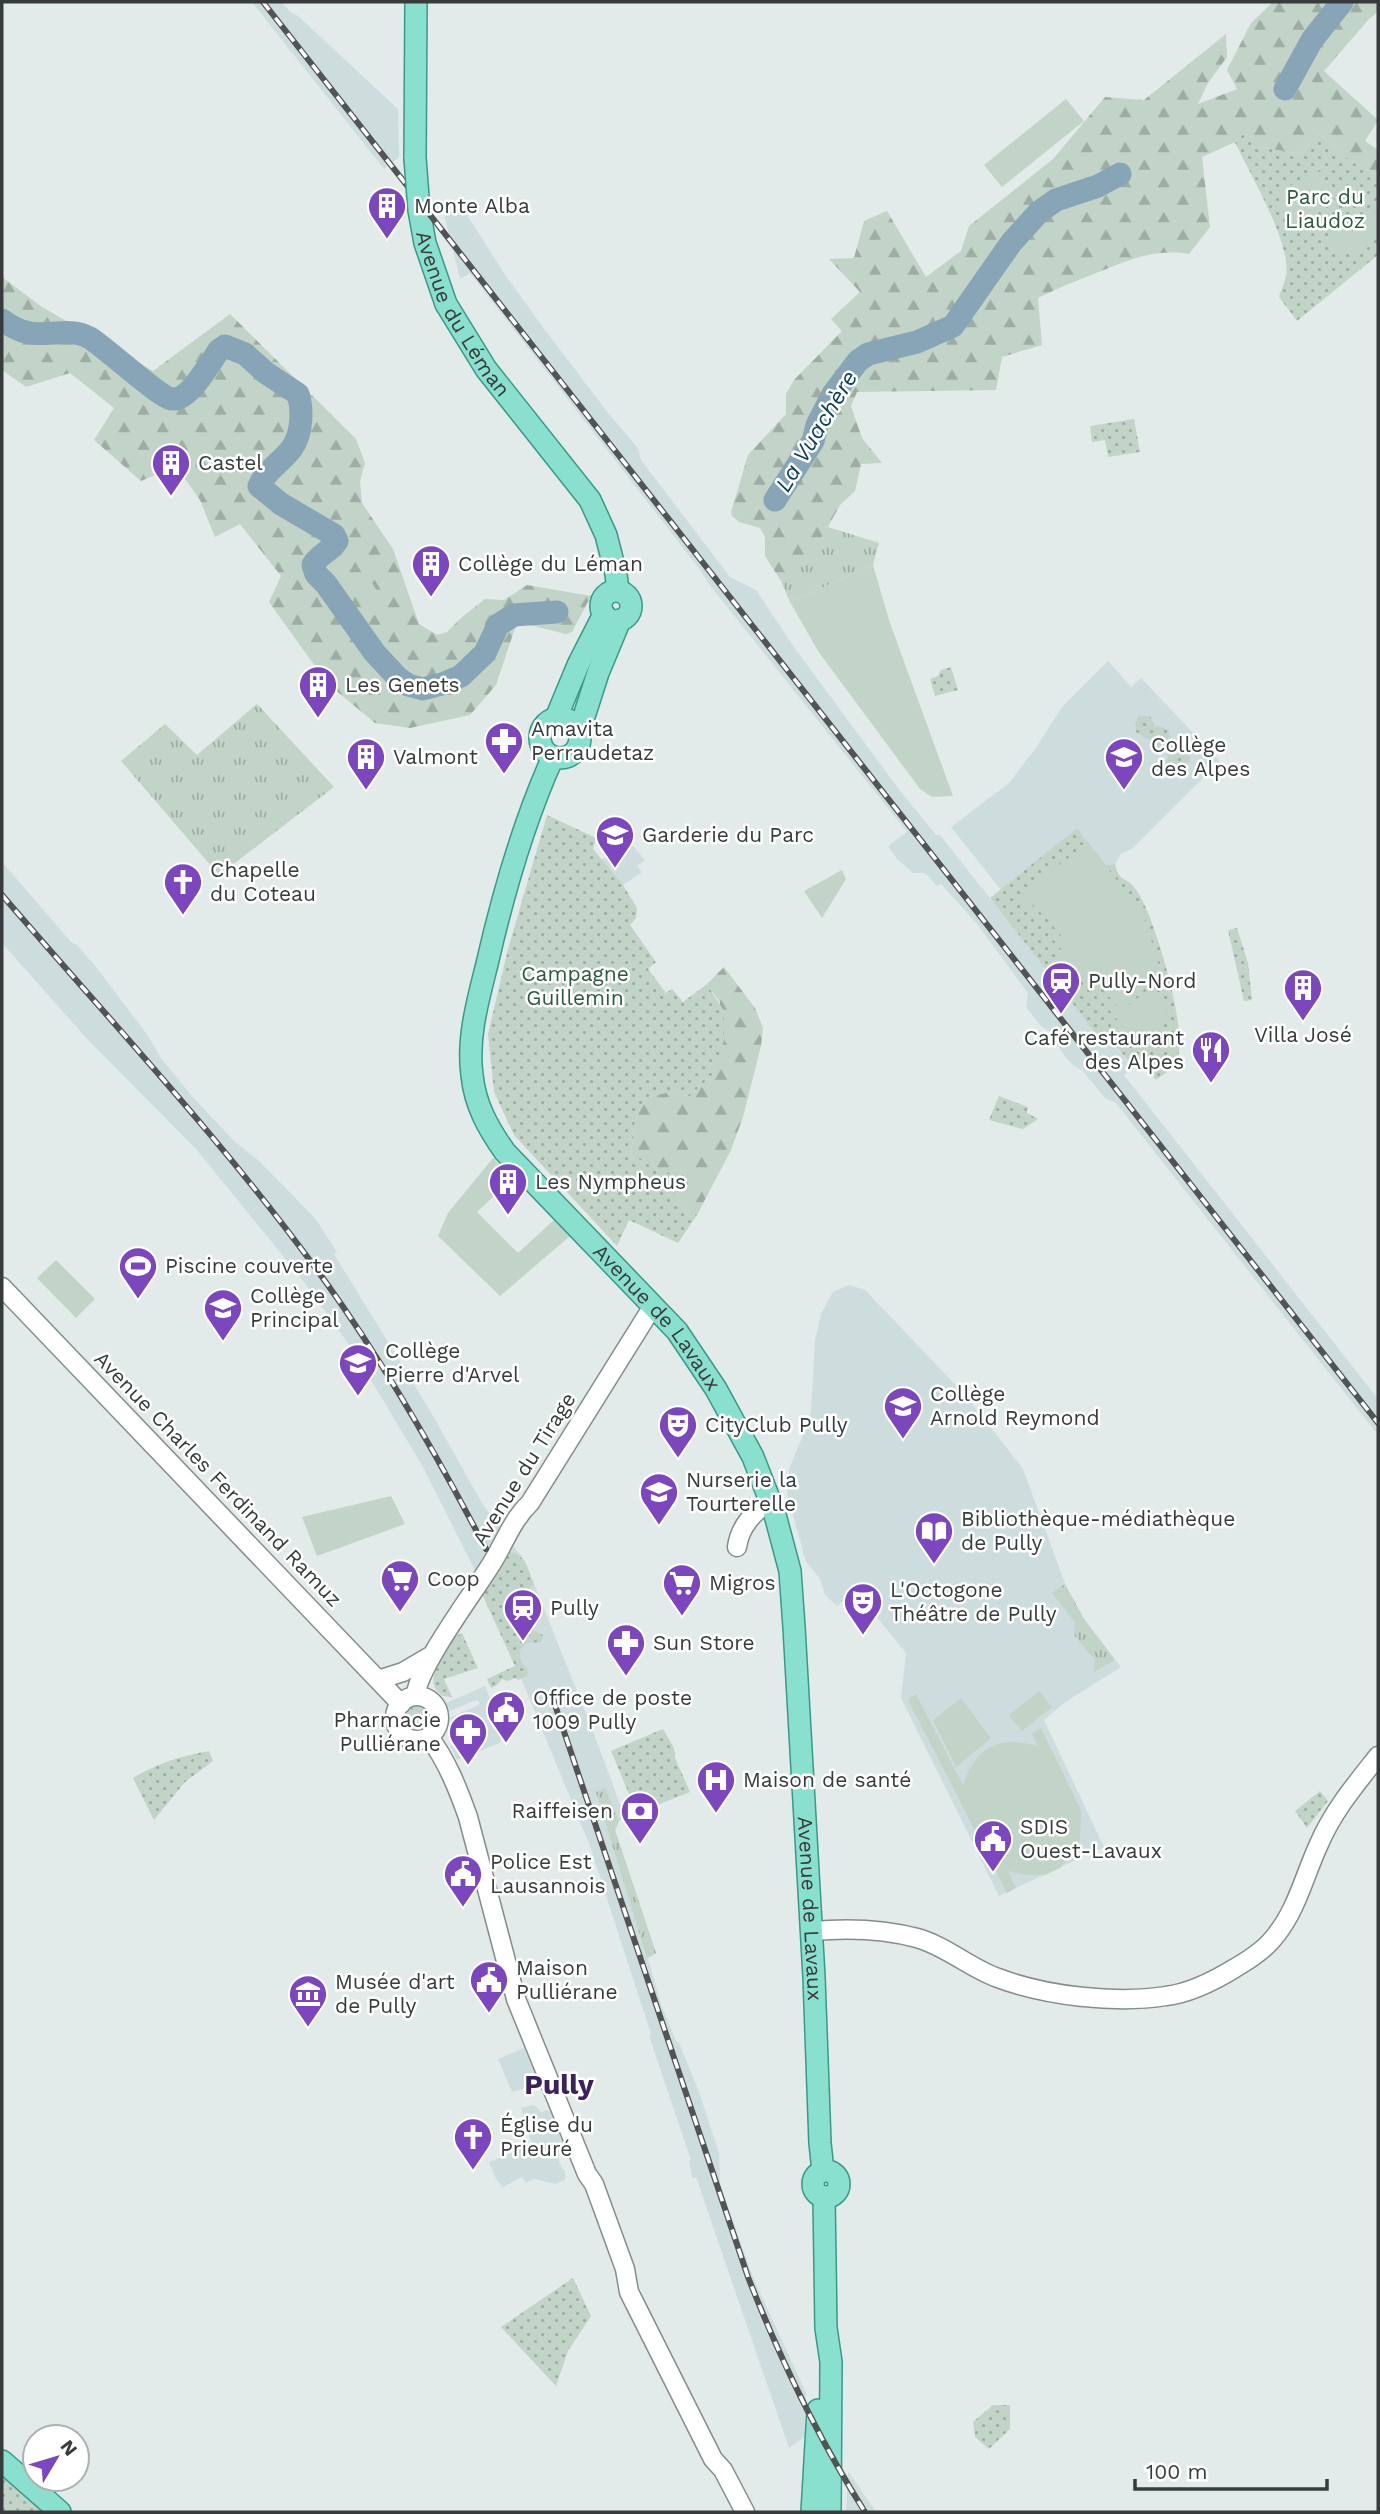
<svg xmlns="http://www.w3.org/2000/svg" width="1380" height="2514" font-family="'Work Sans',sans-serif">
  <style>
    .built { fill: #cddddd }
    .grass { fill: url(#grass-tufts) }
    .forest { fill: url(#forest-firs) }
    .park { fill: url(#park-dots) }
    .garden { fill: #c1d4c7 }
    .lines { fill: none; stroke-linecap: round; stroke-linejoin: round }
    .river { stroke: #88a4b7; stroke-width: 23 }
    .minor-casing { stroke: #858c8c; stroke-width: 21 }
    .major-casing { stroke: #3a9986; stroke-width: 24 }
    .minor { stroke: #fff; stroke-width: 18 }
    .major { stroke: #89e0cf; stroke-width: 21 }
    .rail-casing { stroke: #505454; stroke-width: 6 }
    .rail { stroke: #fff; stroke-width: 3.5; stroke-dasharray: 10; stroke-linecap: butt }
    .major-bridge-casing { stroke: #3a9986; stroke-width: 24; stroke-linecap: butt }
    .major-bridge { stroke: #89e0cf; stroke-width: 21 }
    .labels { text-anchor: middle; stroke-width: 5; stroke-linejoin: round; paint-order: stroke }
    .park-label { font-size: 21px; fill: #295a3d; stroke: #fff }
    .poi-label { font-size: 21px; fill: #383b3b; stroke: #fff; text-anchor: start }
    .street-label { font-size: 21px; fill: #383b3b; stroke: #fff }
    .water-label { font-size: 23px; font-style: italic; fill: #0b405c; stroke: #fff }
    .district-label { font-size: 28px; font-weight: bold; fill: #3b225c; stroke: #fff }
  </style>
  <defs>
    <pattern id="grass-tufts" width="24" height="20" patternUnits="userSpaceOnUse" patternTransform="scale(1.75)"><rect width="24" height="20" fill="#c1d4c7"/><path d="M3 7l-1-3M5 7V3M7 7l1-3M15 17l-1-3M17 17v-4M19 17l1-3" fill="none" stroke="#9eada3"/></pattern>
    <pattern id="forest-firs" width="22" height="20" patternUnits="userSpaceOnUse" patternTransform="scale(1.75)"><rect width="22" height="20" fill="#c1d4c7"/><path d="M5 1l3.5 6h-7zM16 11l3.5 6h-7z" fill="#9eada3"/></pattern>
    <pattern id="park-dots" width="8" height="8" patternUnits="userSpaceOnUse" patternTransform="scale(1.75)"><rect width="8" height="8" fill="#c1d4c7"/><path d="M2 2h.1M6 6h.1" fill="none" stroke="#9eada3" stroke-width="1.8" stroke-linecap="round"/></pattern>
  </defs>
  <rect width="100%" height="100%" fill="#e2eaea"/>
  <path class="built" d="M252 2H282L290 12 298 16 398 109 399 157 384 169Z
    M458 208 465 212 506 276 542 326 608 413 638 448 641 460 730 577 756 590 796 650 898 788 936 835H940L1098 1035 1104 1031 1132 1067 1124 1075 1378 1399V1435L1116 1103 1105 1098 1082 1070 1074 1066 1068 1060 1056 1044V1036L1041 1026 1026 1007 1028 993 977 924 941 884 937 886 925 873H913L897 859 888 846 907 832 712 588 698 567 470 273 460 279 444 214Z
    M1108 661 1131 687 1141 678 1220 761 1133 848 1121 854 1115 864 1106 865 1077 828 1001 890 951 827 1009 783 1035 749 1062 707Z
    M620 831 645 860 637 866 642 872 628 882 577 910 594 867 609 854 603 846Z
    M2 862 71 942 77 945 96 967 146 1033 161 1058 191 1095 233 1140 259 1161 315 1218 337 1252 334 1254 432 1414 483 1505 525 1561 596 1739 625 1818 619 1821 615 1830 656 1953 648 1959 662 2007 676 2041 679 2043 699 2092 719 2153 720 2184 752 2275 806 2393 804 2437 789 2448 696 2177 692 2178 689 2160H691L649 2036 651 2034 590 1846 484 1588 423 1467 355 1353 301 1278 196 1149 88 1040 2 943Z
    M849 1285 865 1290 966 1396 1023 1469 1066 1586 1084 1619 1121 1667 1064 1703 1044 1720 1104 1847 999 1896 901 1698 906 1653 856 1591 837 1606 825 1595 820 1578 806 1562 787 1493 789 1469 806 1428 811 1411 815 1340 821 1314 833 1292Z
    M485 1686 503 1730 500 1743 457 1760 451 1747 449 1733 451 1717 479 1705V1702L476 1700 450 1711 446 1703Z
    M524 2048 539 2084 512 2092 498 2059Z
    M534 2105 541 2112 547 2110 550 2112 566 2150 557 2156 562 2169 565 2170V2180L555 2184 534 2179 526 2183 522 2177 503 2187 496 2179 489 2162 532 2145 521 2108Z
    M848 2471 876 2512H846Z"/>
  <path class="grass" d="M828 527 879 543 873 565 790 602 781 581Z
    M257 704 334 787 219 875 121 761 165 724 197 755Z
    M1065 1584 1084 1619 1115 1660 1094 1672 1095 1660 1074 1635 1075 1622 1052 1593Z
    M404 1718a14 14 0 1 1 28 0a14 14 0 1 1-28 0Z
    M605 1788 619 1821 615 1830 656 1953 647 1958 596 1792Z"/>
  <path class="forest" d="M1273 2H1378V12L1369 19 1324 71 1378 120 1365 141 1378 150V175L1352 162 1319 134 1300 154 1266 148 1243 134 1235 142 1202 157 1210 227 1189 254C1155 249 1134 258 1104 270 1081 279 1060 287 1038 298L1042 345 1002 357 996 390 857 392 851 406 862 438 882 463 861 464 855 491 840 505 824 534 781 581 765 556V537L760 528 739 522 732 516 731 512 748 455 786 414V394L794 380 842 331 831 319 860 292 829 259 854 258 864 221 887 211 926 277 961 251 969 226 1053 159 1105 97 1144 100 1226 34 1227 57 1208 83 1198 104 1237 89 1227 70 1251 23Z
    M2 277 42 307 153 371 230 314 356 439 365 463 360 481 362 503 393 549 419 624 437 635 447 632 461 618 485 599 504 600 527 585 591 596 572 632 566 634 517 622 496 685 470 715 410 728 375 723 328 684 269 602 281 576 240 524 215 537 200 500 176 466 141 481 94 440 114 408 70 373 26 387 2 370Z
    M724 967 755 1008 763 1028 761 1046 743 1117 731 1150 697 1215 672 1202 631 1154 635 1121 644 1098 665 1093 690 1096 714 1073 720 1002 707 984Z"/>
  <path class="park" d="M1244 133 1266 148 1300 154 1319 134 1352 162 1378 175V255L1297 321 1279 297C1281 290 1285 282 1286 276 1292 243 1249 173 1235 142Z
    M1134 419 1140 452 1108 457 1105 440 1092 442 1090 426Z
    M951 667 958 690 935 696 930 679 938 676 941 670Z
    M1140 716H1150L1155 726C1166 726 1168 729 1171 739L1181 740 1182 753 1190 755V762L1185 763 1176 772 1168 769 1166 762 1168 757 1164 746 1157 748 1153 742 1136 732 1135 723Z
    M547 815 596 838 593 849 623 885 637 908 636 918 630 925 656 962 648 969 666 993 672 989 683 1002 707 984 724 1011V1040L714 1073 690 1096 665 1093 644 1098 635 1121 631 1154 679 1178 672 1202 697 1215 678 1243 629 1220 617 1246 514 1135 494 1092 488 1034 508 949Z
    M1077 828 1106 865 1115 864C1118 881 1126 877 1134 887 1139 893 1142 900 1145 906 1158 933 1190 1037 1176 1063 1171 1070 1163 1075 1156 1080L1137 1056 1129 1062 1105 1032 1098 1036 990 898Z
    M1237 928 1248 963 1252 1000 1244 1001 1228 930Z
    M999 1096 1028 1107 1027 1113 1038 1119 1023 1129 989 1120Z
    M506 1552C525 1551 528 1570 534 1585 521 1592 517 1614 528 1626 532 1630 538 1632 543 1635L541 1642 528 1643 521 1648C518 1657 521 1663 528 1669L527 1676 518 1680 515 1678 507 1681 502 1679 497 1685 491 1688 487 1679 515 1666 482 1594 503 1562Z
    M462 1633 478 1668 444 1679 452 1697 443 1696C425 1684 436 1669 445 1653 450 1644 452 1637 462 1633Z
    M663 1729 674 1748 675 1758 690 1792 637 1813 611 1751Z
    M209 1751 213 1761 185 1782 154 1820 133 1778C158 1763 181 1756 209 1751Z
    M1320 1791 1328 1801 1307 1828 1295 1811Z
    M573 2278 591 2316 568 2351 556 2386 501 2327Z
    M993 2405H1010V2429L989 2449 975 2437 973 2422Z
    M2 2476 42 2511 2 2512Z"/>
  <path class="garden" d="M1066 99 1084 121 1002 187 984 165Z
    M1321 171 1336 203 1291 224 1276 192Z
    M1378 210V236L1355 256 1330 246 1331 232 1349 218 1358 227Z
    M873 565 890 623 953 796 932 797 920 789 818 651 790 602Z
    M363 574 367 575 386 605 385 609 375 615H370L350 584 351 580Z
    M1088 842 1144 916 1162 976 1119 1009 1026 892Z
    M842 870 846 879 822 918 804 891Z
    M1023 894 1135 1034 1131 1037 1019 897Z
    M1149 989 1170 1015 1162 1024 1165 1037 1151 1049 1121 1011Z
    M493 1158 512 1179 477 1212 518 1253 554 1220 570 1236 500 1296 438 1236 448 1213Z
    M56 1260 95 1299 76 1318 37 1278Z
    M391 1496 405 1524 317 1556 302 1517Z
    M1039 1691 1052 1707 1022 1731 1009 1715Z
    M916 1694 963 1785C976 1747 999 1735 1038 1746L1032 1733 1041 1728 1081 1810 1080 1840 1074 1852 1060 1868 1045 1875H1026L1008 1871 1016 1888 1007 1893 908 1700Z
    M961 1698 991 1738 956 1767 933 1720Z"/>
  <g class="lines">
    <path class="river" d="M1285 89 1312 40 1342 2
      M2 320C9 325 17 330 26 332 47 338 69 326 90 338 106 348 160 398 172 399 189 401 210 363 219 350L225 346 245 354 266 373 298 394C303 410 302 434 292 448 282 462 266 470 259 486L281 504 334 535 337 541C330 552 318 555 313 565L316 574 326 584 374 652 398 678 408 685 423 689 442 684 461 676 485 653 498 625 514 615 557 612
      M775 500 813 441 817 425 833 394 858 361 868 354 917 342 953 326 1011 243 1039 212 1056 200 1098 186 1120 174"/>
    <g class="minor-casing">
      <path id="minor" d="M2 1287 401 1704
        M737 1547C740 1525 754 1513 770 1500
        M378 1680 403 1672 432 1655
        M416 1696C415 1671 474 1592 490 1566 504 1545 511 1521 530 1503L653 1306
        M395 1718a22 22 0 1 1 44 0a22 22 0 1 1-44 0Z
        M429 1737C447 1761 458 1789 468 1817L516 1999 587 2174 594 2184 625 2269 629 2292 713 2459 723 2470 745 2512
        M812 1931C846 1928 884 1929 917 1938 946 1946 970 1968 998 1978 1046 1996 1116 2004 1166 1996 1191 1993 1214 1981 1235 1968 1249 1960 1266 1949 1276 1935 1297 1909 1305 1874 1319 1844 1333 1811 1356 1784 1378 1756"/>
    </g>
    <g class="major-casing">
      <g id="major">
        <path d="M415 158 416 2"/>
        <path id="s1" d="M419 210 425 243 446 304 486 369 590 500 606 535 616 574 618 591"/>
        <circle cx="616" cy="606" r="15"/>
        <circle cx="560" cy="738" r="20"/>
        <path d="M556 718 578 665 604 614"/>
        <path d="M579 732 598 673 620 620"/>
        <path id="s2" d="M553 757C523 823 503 894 487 964 478 1000 467 1038 472 1075 475 1105 488 1128 505 1152L677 1331 716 1389 753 1457 774 1511 790 1571 794 1627 814 1977 820 2143 823 2171"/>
        <circle cx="826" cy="2184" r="13"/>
        <path d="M824 2197 826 2328 831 2362 830 2512"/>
        <path d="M2 2461 60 2512"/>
        <path d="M812 2512 818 2410"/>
      </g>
    </g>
    <use href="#minor" class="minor"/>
    <use href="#major" class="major"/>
    <g class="rail-casing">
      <path id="rail" d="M263 2 1378 1423
        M2 895C111 1022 227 1145 325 1281 386 1366 438 1457 486 1549
        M553 1699 748 2277C780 2359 818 2438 865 2512"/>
    </g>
    <use href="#rail" class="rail"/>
    <g class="major-bridge-casing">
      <path id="major-bridge" d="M415 158 419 210"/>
    </g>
    <use href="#major-bridge" class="major-bridge"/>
  </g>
  <defs>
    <g id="building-pin" transform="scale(2.0125)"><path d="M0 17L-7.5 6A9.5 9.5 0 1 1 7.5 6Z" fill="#7c46be" stroke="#fff"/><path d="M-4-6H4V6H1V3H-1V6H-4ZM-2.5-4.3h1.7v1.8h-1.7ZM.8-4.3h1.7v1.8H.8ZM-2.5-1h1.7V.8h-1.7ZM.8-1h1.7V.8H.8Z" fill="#fff"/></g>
    <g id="pharmacy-pin" transform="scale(2.0125)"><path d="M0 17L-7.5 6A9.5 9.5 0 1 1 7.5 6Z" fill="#7c46be" stroke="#fff"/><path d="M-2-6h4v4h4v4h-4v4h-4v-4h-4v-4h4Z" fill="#fff"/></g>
    <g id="school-pin" transform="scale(2.0125)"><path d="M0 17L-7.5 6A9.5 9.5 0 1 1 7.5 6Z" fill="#7c46be" stroke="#fff"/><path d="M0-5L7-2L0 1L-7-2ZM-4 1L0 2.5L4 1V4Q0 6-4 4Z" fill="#fff"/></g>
    <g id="church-pin" transform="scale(2.0125)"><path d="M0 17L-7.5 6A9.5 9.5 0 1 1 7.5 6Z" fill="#7c46be" stroke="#fff"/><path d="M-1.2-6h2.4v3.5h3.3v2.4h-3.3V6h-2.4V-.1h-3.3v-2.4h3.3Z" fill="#fff"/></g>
    <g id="station-pin" transform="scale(2.0125)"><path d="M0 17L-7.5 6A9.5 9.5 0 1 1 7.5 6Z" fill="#7c46be" stroke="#fff"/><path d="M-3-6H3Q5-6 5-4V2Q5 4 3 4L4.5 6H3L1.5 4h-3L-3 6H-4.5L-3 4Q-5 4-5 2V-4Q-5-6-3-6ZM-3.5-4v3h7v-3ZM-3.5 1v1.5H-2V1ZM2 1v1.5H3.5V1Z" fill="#fff"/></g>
    <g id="restaurant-pin" transform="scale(2.0125)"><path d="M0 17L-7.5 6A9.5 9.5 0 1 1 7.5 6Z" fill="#7c46be" stroke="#fff"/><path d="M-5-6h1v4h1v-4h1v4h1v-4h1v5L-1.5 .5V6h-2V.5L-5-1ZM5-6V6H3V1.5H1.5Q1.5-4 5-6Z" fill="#fff"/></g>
    <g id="stadium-pin" transform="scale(2.0125)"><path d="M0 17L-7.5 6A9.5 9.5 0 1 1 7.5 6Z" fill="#7c46be" stroke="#fff"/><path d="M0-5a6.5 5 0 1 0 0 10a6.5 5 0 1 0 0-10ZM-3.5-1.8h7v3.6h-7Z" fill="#fff"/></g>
    <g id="theatre-pin" transform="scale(2.0125)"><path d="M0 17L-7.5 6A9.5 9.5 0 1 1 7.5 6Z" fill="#7c46be" stroke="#fff"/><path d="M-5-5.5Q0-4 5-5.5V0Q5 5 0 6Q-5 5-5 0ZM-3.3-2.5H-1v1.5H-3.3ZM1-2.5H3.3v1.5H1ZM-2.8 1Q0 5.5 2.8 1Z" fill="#fff"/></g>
    <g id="library-pin" transform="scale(2.0125)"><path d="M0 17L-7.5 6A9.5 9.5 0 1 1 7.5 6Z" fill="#7c46be" stroke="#fff"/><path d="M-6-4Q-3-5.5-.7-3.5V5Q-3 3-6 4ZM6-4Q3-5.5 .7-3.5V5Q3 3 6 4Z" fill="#fff"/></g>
    <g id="supermarket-pin" transform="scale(2.0125)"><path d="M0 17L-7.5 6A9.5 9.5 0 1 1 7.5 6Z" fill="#7c46be" stroke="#fff"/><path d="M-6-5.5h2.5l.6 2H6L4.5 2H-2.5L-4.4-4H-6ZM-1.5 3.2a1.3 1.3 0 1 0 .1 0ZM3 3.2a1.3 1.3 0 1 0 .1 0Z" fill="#fff"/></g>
    <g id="civic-pin" transform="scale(2.0125)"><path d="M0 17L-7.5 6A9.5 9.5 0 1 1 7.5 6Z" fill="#7c46be" stroke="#fff"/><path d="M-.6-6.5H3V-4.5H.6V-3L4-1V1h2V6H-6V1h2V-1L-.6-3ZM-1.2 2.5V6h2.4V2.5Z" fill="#fff"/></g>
    <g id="hospital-pin" transform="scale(2.0125)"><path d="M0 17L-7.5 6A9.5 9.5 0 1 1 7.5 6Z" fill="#7c46be" stroke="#fff"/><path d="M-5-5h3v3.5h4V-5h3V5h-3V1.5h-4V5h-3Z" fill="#fff"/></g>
    <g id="bank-pin" transform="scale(2.0125)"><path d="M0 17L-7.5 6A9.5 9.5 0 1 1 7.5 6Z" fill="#7c46be" stroke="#fff"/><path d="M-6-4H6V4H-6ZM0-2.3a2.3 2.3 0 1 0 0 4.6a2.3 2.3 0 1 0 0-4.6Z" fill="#fff"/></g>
    <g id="museum-pin" transform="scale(2.0125)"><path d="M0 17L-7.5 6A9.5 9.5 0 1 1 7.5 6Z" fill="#7c46be" stroke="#fff"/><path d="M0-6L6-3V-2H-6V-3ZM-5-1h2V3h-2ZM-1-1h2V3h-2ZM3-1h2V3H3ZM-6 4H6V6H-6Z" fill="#fff"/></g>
  </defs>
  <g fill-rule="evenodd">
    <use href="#building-pin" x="387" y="206"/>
    <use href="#building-pin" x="171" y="463"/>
    <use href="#building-pin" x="431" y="564"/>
    <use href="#building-pin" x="318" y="685"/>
    <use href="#pharmacy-pin" x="504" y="741"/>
    <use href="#building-pin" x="366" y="757"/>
    <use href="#school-pin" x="1124" y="757"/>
    <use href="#school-pin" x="615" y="835"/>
    <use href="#church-pin" x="183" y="882"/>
    <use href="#station-pin" x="1061" y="981"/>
    <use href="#building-pin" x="1303" y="988"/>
    <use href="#restaurant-pin" x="1211" y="1050"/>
    <use href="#building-pin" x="508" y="1182"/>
    <use href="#stadium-pin" x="138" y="1266"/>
    <use href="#school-pin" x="223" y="1308"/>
    <use href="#school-pin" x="358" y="1363"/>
    <use href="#school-pin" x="903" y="1406"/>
    <use href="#theatre-pin" x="678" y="1425"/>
    <use href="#school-pin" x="659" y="1492"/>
    <use href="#library-pin" x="934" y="1531"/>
    <use href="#supermarket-pin" x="400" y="1579"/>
    <use href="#supermarket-pin" x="682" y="1583"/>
    <use href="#theatre-pin" x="863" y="1602"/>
    <use href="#station-pin" x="523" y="1608"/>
    <use href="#pharmacy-pin" x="626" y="1643"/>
    <use href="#civic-pin" x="506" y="1710"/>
    <use href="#pharmacy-pin" x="468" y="1732"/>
    <use href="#hospital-pin" x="716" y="1780"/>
    <use href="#bank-pin" x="640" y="1811"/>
    <use href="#civic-pin" x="993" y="1839"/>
    <use href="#civic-pin" x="463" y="1874"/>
    <use href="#civic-pin" x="489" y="1980"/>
    <use href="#museum-pin" x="308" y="1994"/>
    <use href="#church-pin" x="473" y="2137"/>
  </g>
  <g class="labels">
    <g class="park-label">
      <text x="1325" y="204">Parc du<tspan x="1325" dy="24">Liaudoz</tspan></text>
      <text x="575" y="981">Campagne<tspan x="575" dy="24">Guillemin</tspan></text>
    </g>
    <g class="poi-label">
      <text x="414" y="213">Monte Alba</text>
      <text x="198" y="470">Castel</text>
      <text x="458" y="571">Collège du Léman</text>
      <text x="345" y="692">Les Genets</text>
      <text x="531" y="736">Amavita<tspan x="531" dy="24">Perraudetaz</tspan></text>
      <text x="1151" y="752">Collège<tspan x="1151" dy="24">des Alpes</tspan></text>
      <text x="393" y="764">Valmont</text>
      <text x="642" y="842">Garderie du Parc</text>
      <text x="210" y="877">Chapelle<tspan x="210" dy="24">du Coteau</tspan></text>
      <text x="1088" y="988">Pully-Nord</text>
      <text x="1303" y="1042" text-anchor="middle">Villa José</text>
      <text x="1184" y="1045" text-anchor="end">Café restaurant<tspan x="1184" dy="24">des Alpes</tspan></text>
      <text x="535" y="1189">Les Nympheus</text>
      <text x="165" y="1273">Piscine couverte</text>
      <text x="250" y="1303">Collège<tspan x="250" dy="24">Principal</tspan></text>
      <text x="385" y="1358">Collège<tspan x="385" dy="24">Pierre d'Arvel</tspan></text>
      <text x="930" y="1401">Collège<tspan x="930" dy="24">Arnold Reymond</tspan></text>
      <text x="705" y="1432">CityClub Pully</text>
      <text x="686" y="1487">Nurserie la<tspan x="686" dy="24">Tourterelle</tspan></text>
      <text x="961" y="1526">Bibliothèque-médiathèque<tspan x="961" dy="24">de Pully</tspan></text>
      <text x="427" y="1586">Coop</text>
      <text x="709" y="1590">Migros</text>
      <text x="890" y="1597">L'Octogone<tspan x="890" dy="24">Théâtre de Pully</tspan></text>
      <text x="550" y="1615">Pully</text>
      <text x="653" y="1650">Sun Store</text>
      <text x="533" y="1705">Office de poste<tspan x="533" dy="24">1009 Pully</tspan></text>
      <text x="441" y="1727" text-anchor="end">Pharmacie<tspan x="441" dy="24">Pulliérane</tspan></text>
      <text x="743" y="1787">Maison de santé</text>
      <text x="613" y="1818" text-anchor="end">Raiffeisen</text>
      <text x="1020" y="1834">SDIS<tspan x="1020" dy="24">Ouest-Lavaux</tspan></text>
      <text x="490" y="1869">Police Est<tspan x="490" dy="24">Lausannois</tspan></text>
      <text x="516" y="1975">Maison<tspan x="516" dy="24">Pulliérane</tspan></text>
      <text x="335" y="1989">Musée d'art<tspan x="335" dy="24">de Pully</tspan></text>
      <text x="500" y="2132">Église du<tspan x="500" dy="24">Prieuré</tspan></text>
    </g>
    <g class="street-label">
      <text dy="7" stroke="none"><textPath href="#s1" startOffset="114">Avenue du Léman</textPath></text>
      <text dy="7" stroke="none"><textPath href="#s2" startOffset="640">Avenue de Lavaux</textPath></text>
      <text transform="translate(524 1469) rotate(-58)" y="7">Avenue du Tirage</text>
      <text transform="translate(218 1479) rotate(46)" y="7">Avenue Charles Ferdinand Ramuz</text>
      <text dy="7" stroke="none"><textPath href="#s2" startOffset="1269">Avenue de Lavaux</textPath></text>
    </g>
    <g class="water-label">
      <text transform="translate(816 431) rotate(-59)" y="8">La Vuachère</text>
    </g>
    <g class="district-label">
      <text x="559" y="2094">Pully</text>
    </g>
  </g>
  <rect width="1380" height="2514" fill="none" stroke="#383b3b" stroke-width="7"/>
  <g transform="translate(56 2458) rotate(52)"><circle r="33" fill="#ffffff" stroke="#afb1b1" stroke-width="2"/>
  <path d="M0-5L12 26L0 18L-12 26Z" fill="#7c46be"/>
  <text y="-10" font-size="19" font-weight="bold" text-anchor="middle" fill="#383b3b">N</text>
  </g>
  <path d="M1135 2479v10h192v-10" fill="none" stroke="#383b3b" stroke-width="3.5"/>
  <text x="1146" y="2479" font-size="21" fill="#383b3b" stroke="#ffffff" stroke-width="5" paint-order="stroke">100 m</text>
</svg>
